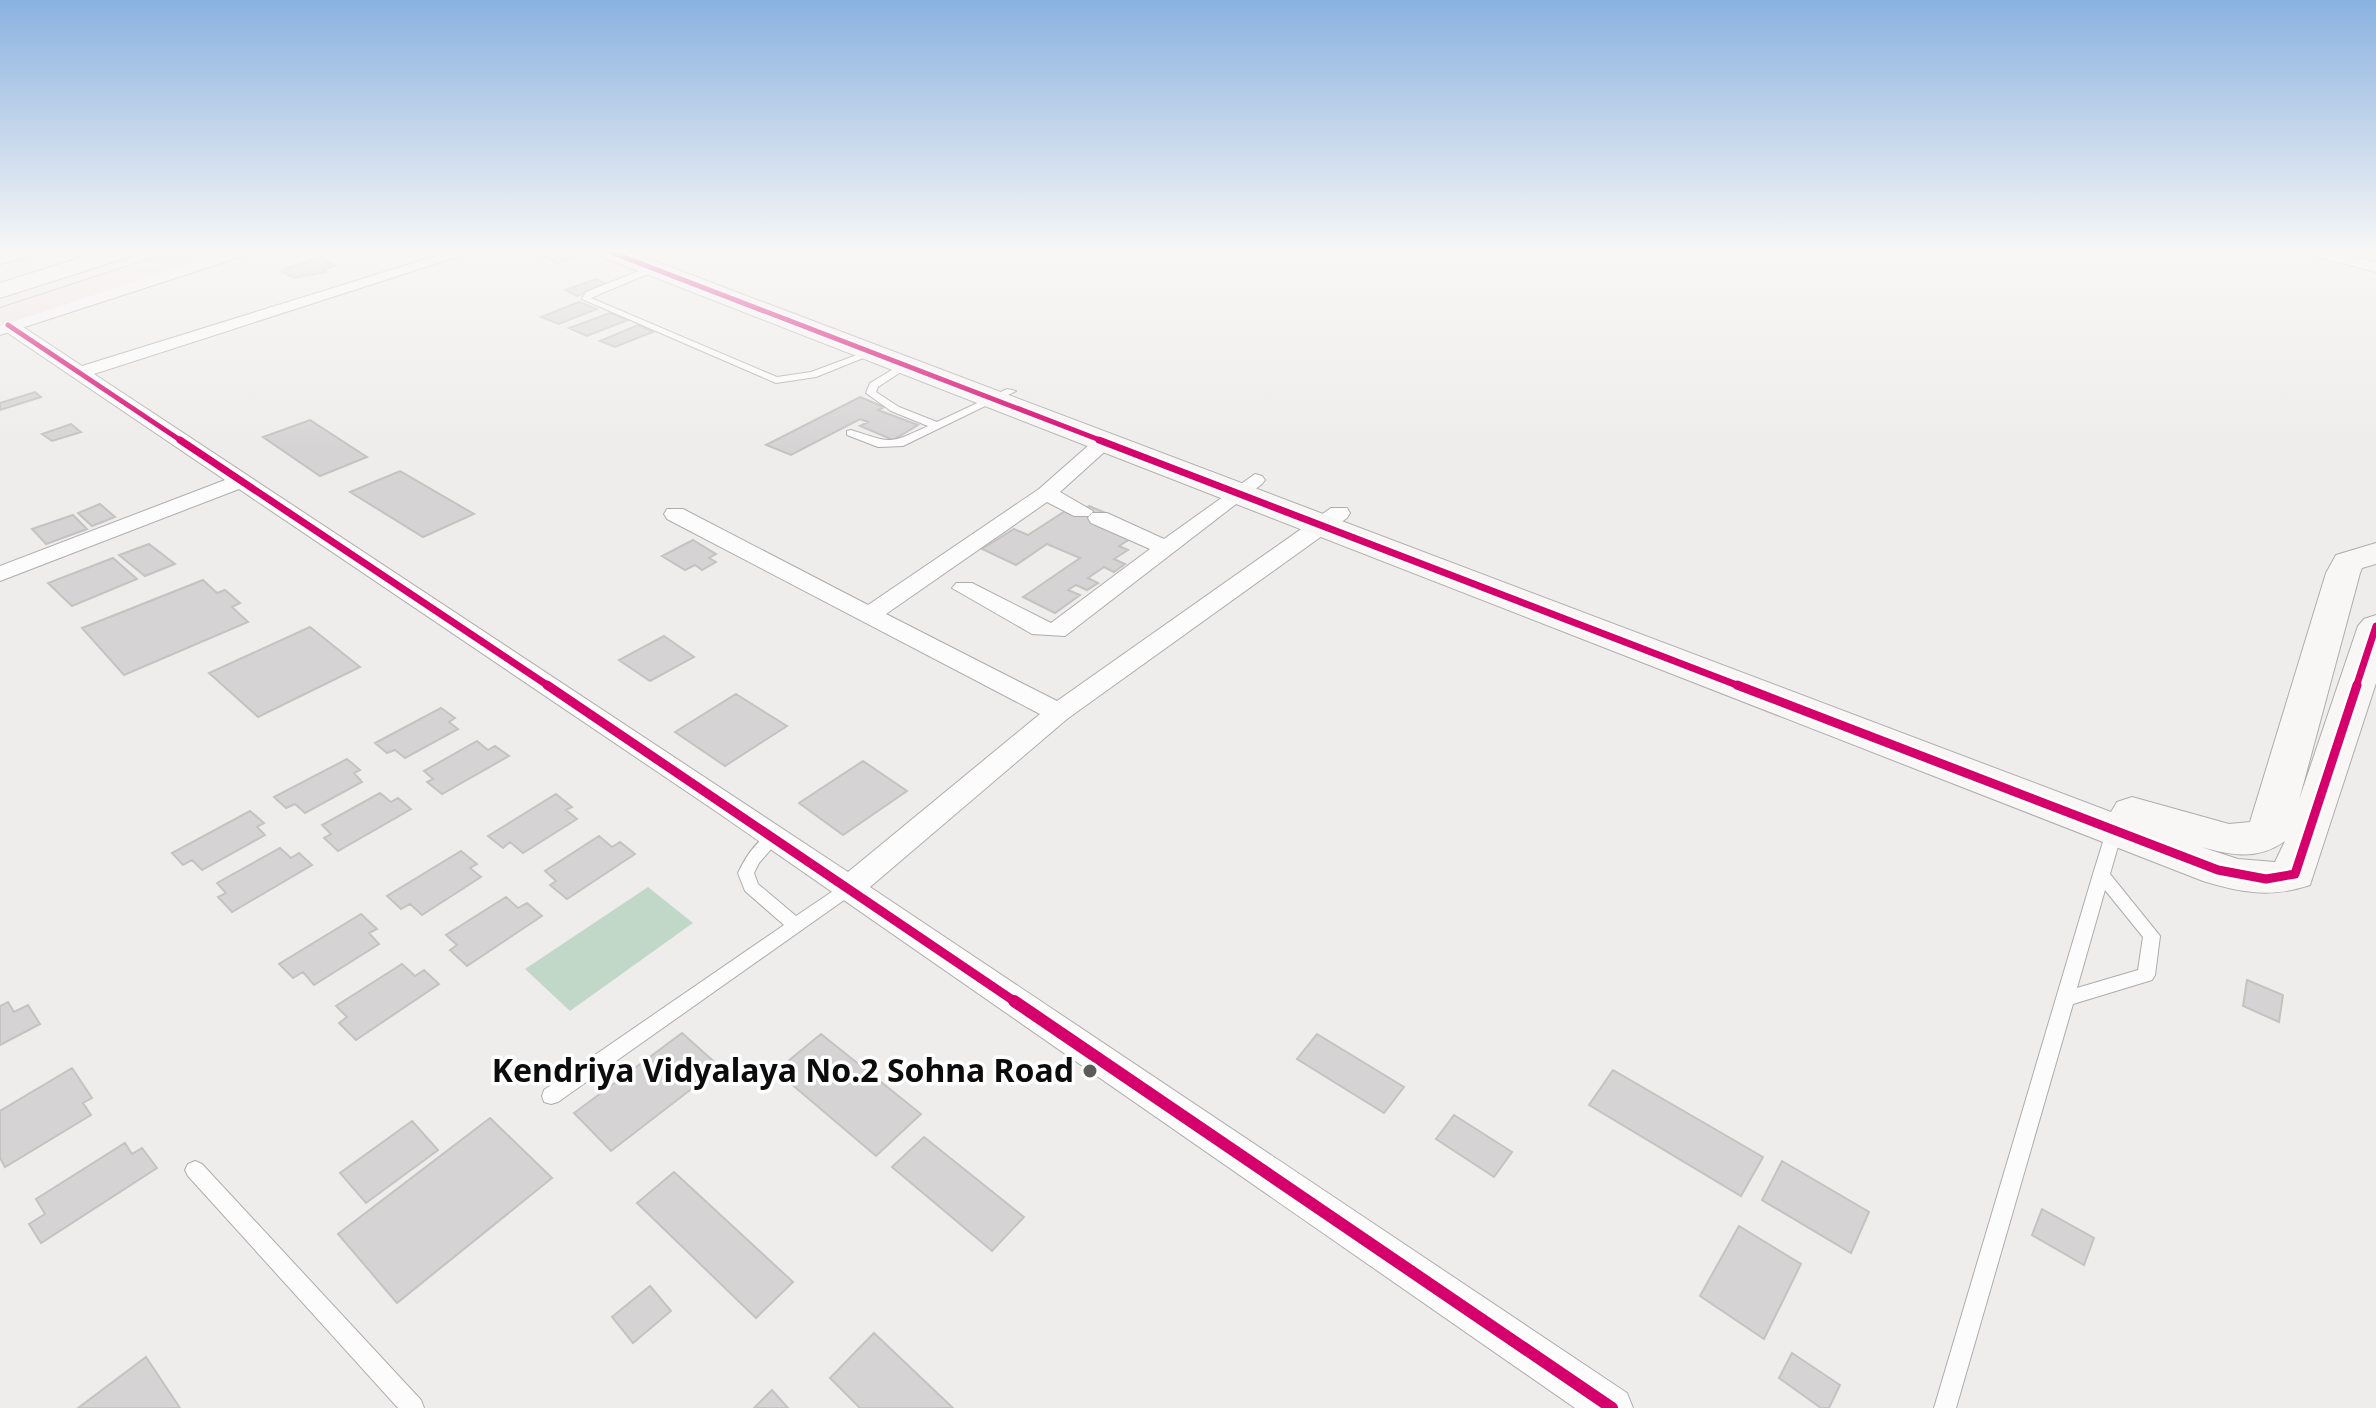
<svg xmlns="http://www.w3.org/2000/svg" width="2376" height="1408" font-family="'Noto Sans',sans-serif">
  <style>
    .green { fill: #c1d8c9 }
    .building { fill: #d5d3d3; stroke: #c4c3c2; stroke-width: 2 }
    .lines { fill: none; stroke-linecap: round; stroke-linejoin: round }
    .lane-casing { stroke: #aeacac; stroke-width: 2 }
    .street-casing { stroke: #aeacac; stroke-width: 2 }
    .secondary-casing { stroke: #aeacac; stroke-width: 2 }
    .highway-casing { stroke: #bdb0b2; stroke-width: 2 }
    .lane { fill: #fdfcfc; fill-rule: evenodd }
    .street { fill: #fdfcfc; fill-rule: evenodd }
    .secondary { fill: #f9f6f6; fill-rule: evenodd }
    .highway { fill: #f2e5e7; fill-rule: evenodd }
    .cycleway-far3-casing { stroke: #fff; stroke-width: 8 }
    .cycleway-far2-casing { stroke: #fff; stroke-width: 11 }
    .cycleway-far1-casing { stroke: #fff; stroke-width: 14 }
    .cycleway-casing { stroke: #fff; stroke-width: 17 }
    .cycleway-far3 { stroke: #d6006c; stroke-width: 5 }
    .cycleway-far2 { stroke: #d6006c; stroke-width: 7 }
    .cycleway-far1 { stroke: #d6006c; stroke-width: 9 }
    .cycleway { stroke: #d6006c; stroke-width: 12 }
    .poi-dot { fill: #5c5b5a; stroke: #fff; stroke-width: 3 }
    .labels { text-anchor: middle; stroke-width: 7; stroke-linejoin: round; paint-order: stroke }
    .near-poi-label { font-size: 32px; font-weight: bold; fill: #0d0c0c; stroke: #fff; text-anchor: end }
  </style>
  <rect width="100%" height="100%" fill="#efedec"/>
  <path class="green" d="M648 887 693 923 570 1011 525 969Z"/>
  <path class="building" d="M575 251 584 254 558 263 529 252Z
    M318 257 335 266 322 270 326 272 294 278 281 271Z
    M596 279 608 285 577 296 565 290Z
    M579 302 597 309 559 324 541 317Z
    M610 313 628 320 587 336 569 328Z
    M638 325 653 332 615 347 600 341Z
    M35 392 41 397 0 410V403Z
    M860 397 884 407 878 410 918 425 893 440 860 426 868 422 860 419 791 455 766 445Z
    M310 420 367 457 320 476 263 437Z
    M71 424 81 432 52 441 42 434Z
    M400 471 474 514 423 537 350 492Z
    M100 504 115 517 92 526 78 513Z
    M1089 506 1106 513 1130 539 1119 546 1128 550 1114 559 1125 564 1114 572 1104 567 1088 578 1098 583 1087 590 1076 585 1068 590 1080 595 1055 613 1023 597 1080 558 1047 544 1016 565 982 549 1014 529 1028 535 1065 511 1075 515Z
    M73 515 87 529 46 544 32 529Z
    M693 540 716 554 709 558 716 562 702 570 695 565 685 570 662 556Z
    M149 544 175 564 145 576 119 555Z
    M113 558 137 579 72 606 48 583Z
    M203 580 217 593 225 590 240 603 232 607 248 622 124 675 82 628Z
    M310 627 360 667 258 717 209 673Z
    M664 636 694 657 650 681 619 660Z
    M736 694 787 726 725 766 675 732Z
    M441 708 455 718 449 722 458 729 405 758 395 750 387 753 375 743Z
    M477 741 488 750 495 746 509 756 442 794 427 782 433 779 424 771Z
    M347 759 360 770 354 773 362 782 305 813 295 804 286 808 274 797Z
    M863 761 907 791 843 835 799 803Z
    M380 793 391 802 398 798 411 809 338 851 324 838 331 834 322 825Z
    M556 794 572 807 566 810 577 819 523 853 510 842 503 848 488 836Z
    M250 811 264 823 257 827 265 835 202 870 192 860 183 865 172 853Z
    M599 836 612 847 620 842 635 854 567 899 550 885 556 881 545 871Z
    M280 848 291 858 299 853 312 865 232 912 218 897 226 893 217 883Z
    M461 851 477 864 470 868 481 877 422 915 410 904 401 909 387 896Z
    M506 897 518 908 527 903 542 916 467 966 450 950 457 945 446 935Z
    M361 914 377 929 369 933 379 944 314 985 303 972 293 978 279 964Z
    M402 964 415 976 424 970 439 984 356 1040 339 1023 347 1017 336 1006Z
    M2247 980 2283 995 2279 1022 2243 1006Z
    M8 1002 14 1012 28 1005 40 1024 0 1045V1006Z
    M682 1033 720 1067 611 1151 574 1113Z
    M821 1034 921 1114 876 1156 776 1071Z
    M1317 1034 1404 1087 1384 1113 1297 1059Z
    M72 1068 92 1098 83 1103 91 1115 5 1167 0 1158V1111Z
    M1613 1070 1763 1157 1741 1196 1589 1105Z
    M1454 1115 1512 1152 1494 1177 1436 1139Z
    M490 1118 552 1178 397 1303 338 1234Z
    M412 1121 438 1150 366 1203 340 1173Z
    M924 1137 1024 1217 992 1251 892 1167Z
    M125 1143 132 1154 142 1148 157 1168 41 1243 29 1224 45 1214 36 1199Z
    M1782 1161 1869 1212 1851 1253 1762 1200Z
    M674 1172 793 1282 756 1318 637 1203Z
    M2042 1209 2094 1238 2084 1265 2032 1235Z
    M1739 1226 1801 1264 1764 1339 1700 1296Z
    M650 1286 671 1311 633 1343 612 1317Z
    M874 1333 953 1408H860L830 1378Z
    M1792 1353 1840 1385 1829 1408H1821L1779 1378Z
    M146 1357 180 1408H78Z
    M772 1390 788 1408H754Z"/>
  <g class="lines">
    <g class="lane-casing">
      <path id="lane" d="M654 265 658 268 657 270 591 298 777 377 811 372 873 349 878 352 816 377 776 383 582 299 586 292Z
        M907 361 912 364 910 366 878 387 876 392 899 407 937 422 1007 389 1016 391 903 446 878 447 847 435V431L851 430C893 443 887 445 928 426L891 411 866 393 870 383Z
        M2115 823 2121 825 2123 829 2110 874 2160 936 2155 975 2152 980 2073 1004 1956 1408H1934L2093 874 2107 829 2109 825ZM2105 890 2143 937 2138 970 2077 988Z
        M773 832 779 834 781 838 759 863 754 873 758 884 796 916 842 885 848 883 854 885 856 889 854 893 558 1102 551 1104 544 1102 542 1096 544 1090 784 925 745 891 738 873C745 858 757 839 773 832Z
        M195 1161 202 1164 421 1400 424 1408H398L188 1176 185 1170 188 1164Z"/>
    </g>
    <g class="street-casing">
      <path id="street" d="M20 251H51L0 264V254Z
        M452 251H475L94 374 848 872 1040 714 667 519 664 514 667 509H683L868 605 1039 489 1098 437H1112L1115 441 1112 445 1060 492 1093 511 1090 516H1074L1047 502 886 614 1057 701 1331 508H1347L1350 513 1347 518 1067 719 870 887 1627 1393 1633 1408H1575L717 812 239 489 0 581V566L225 480 2 329V321H14L82 366Z
        M2295 251H2323L2376 262V272Z
        M1255 474 1262 476 1265 480 1262 484 1065 636 1032 634 952 588 956 583H972L1051 623 1150 549 1091 523 1088 518 1091 513H1107L1164 539Z"/>
    </g>
    <g class="secondary-casing">
      <path id="secondary" d="M102 251H135L132 256 0 298V283Z
        M213 251H246L243 256 0 335V319Z
        M597 251H628L2111 812 2117 802 2132 797 2229 824 2250 822 2326 573 2336 555 2376 543V564L2362 568 2360 573 2299 800 2358 626 2364 619 2376 615V683L2310 885C2271 898 2242 893 2203 881L600 256ZM2285 841 2275 862 2238 859 2201 847C2232 855 2257 861 2285 841Z"/>
    </g>
    <g class="highway-casing">
      <path id="highway" d="M175 251H213L209 257 0 326V308Z"/>
    </g>
    <use href="#lane" class="lane"/>
    <use href="#street" class="street"/>
    <use href="#secondary" class="secondary"/>
    <use href="#highway" class="highway"/>
    <g class="cycleway-far3-casing">
      <path id="cycleway-far3" d="M608 251 1105 442
        M8 325 183 442"/>
    </g>
    <g class="cycleway-far2-casing">
      <path id="cycleway-far2" d="M180 440 550 687
        M1099 440 1742 687
        M2356 687 2376 626"/>
    </g>
    <g class="cycleway-far1-casing">
      <path id="cycleway-far1" d="M547 685 1017 1003
        M1737 685 2218 870 2266 879 2295 874 2357 685"/>
    </g>
    <g class="cycleway-casing">
      <path id="cycleway" d="M1014 1001 1612 1408"/>
    </g>
    <use href="#cycleway-far3" class="cycleway-far3"/>
    <use href="#cycleway-far2" class="cycleway-far2"/>
    <use href="#cycleway-far1" class="cycleway-far1"/>
    <use href="#cycleway" class="cycleway"/>
  </g>
  <linearGradient id="sky" x2="0" y2="1"><stop stop-color="#8ab2e0"/><stop offset="0.56" stop-color="#f8f7f6"/><stop offset="1" stop-color="#f8f7f6" stop-opacity="0"/></linearGradient>
  <rect width="2376" height="448" fill="url(#sky)"/>
  <circle class="poi-dot" cx="1090" cy="1071" r="8"/>
  <g class="labels">
    <g class="near-poi-label">
      <text x="1074" y="1082">Kendriya Vidyalaya No.2 Sohna Road</text>
    </g>
  </g>
</svg>
